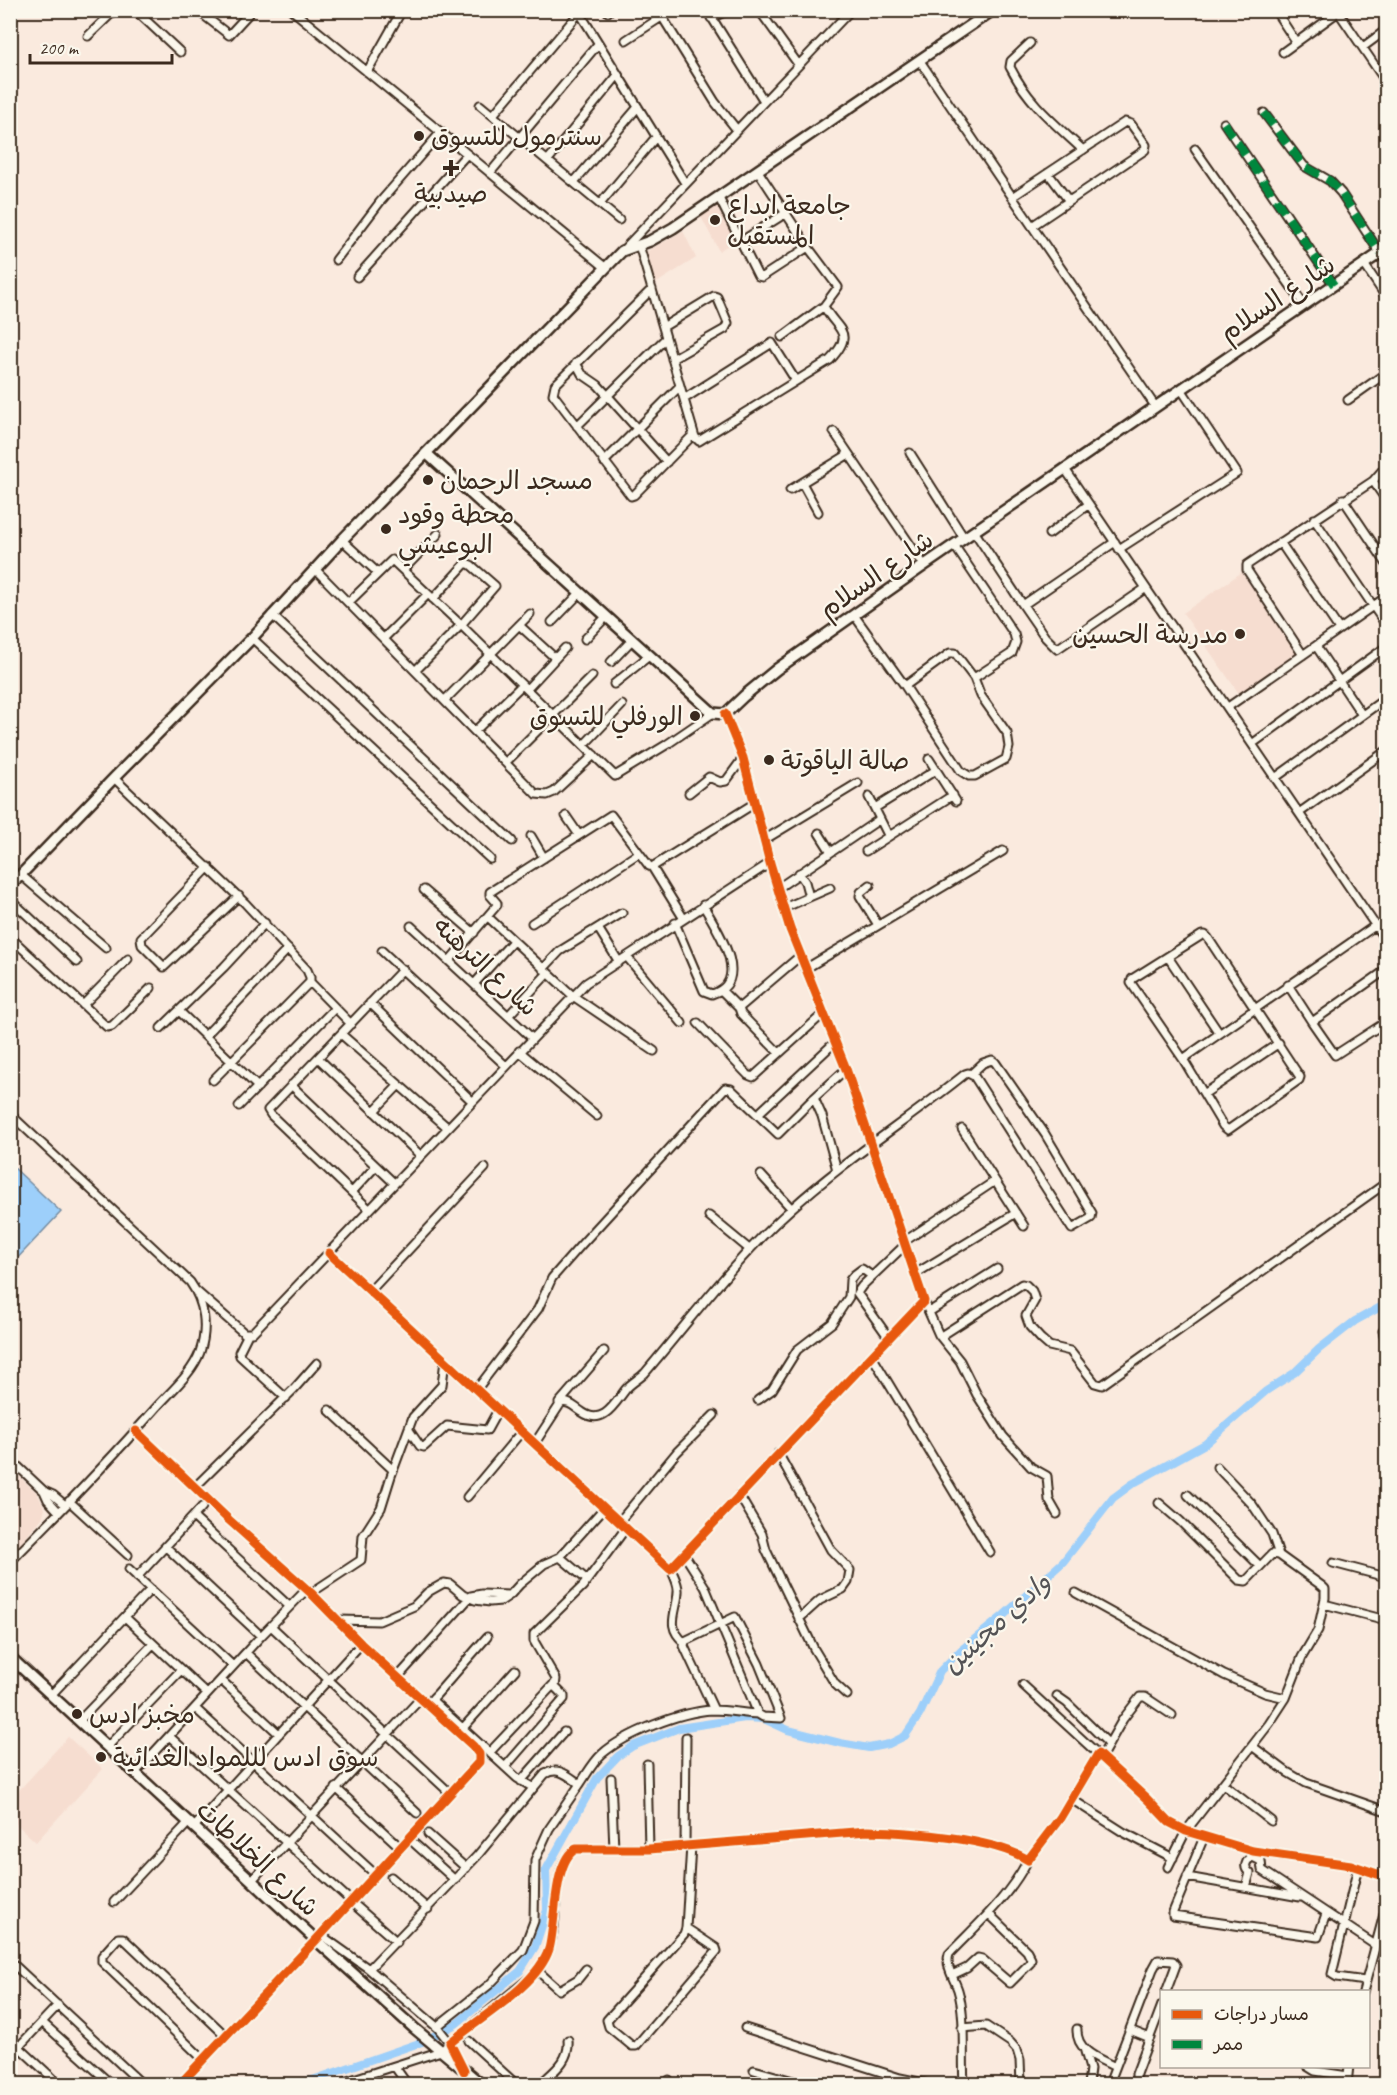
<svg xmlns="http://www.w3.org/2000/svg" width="1397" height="2095" font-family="Caveat,'Playpen Sans Arabic',sans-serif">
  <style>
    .built { fill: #f6ddd0 }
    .water { fill: #9dcffa; stroke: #768da2; stroke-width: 1.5 }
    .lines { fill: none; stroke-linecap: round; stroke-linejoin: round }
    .river { stroke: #9dcffa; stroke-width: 8 }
    .minor-casing { stroke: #3b2a1e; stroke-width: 11 }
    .major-casing { stroke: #3b2a1e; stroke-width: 14 }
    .minor { stroke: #fbf7ec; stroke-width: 7 }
    .major { stroke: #fbf7ec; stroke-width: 9 }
    .quiet { stroke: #00873e; stroke-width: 8; stroke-dasharray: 15 8; stroke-linecap: butt }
    .cycleway-casing { stroke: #fbf7ec; stroke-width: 13 }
    .cycleway { stroke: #e8590c; stroke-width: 9 }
    .poi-dot { fill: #3b2a1e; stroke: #fbf7ec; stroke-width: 2 }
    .labels { text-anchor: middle; stroke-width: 4.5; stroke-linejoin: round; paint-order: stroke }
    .poi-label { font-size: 26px; fill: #3b2a1e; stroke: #fbf7ec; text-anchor: start }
    .street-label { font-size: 26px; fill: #3b2a1e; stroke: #fbf7ec }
    .water-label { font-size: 27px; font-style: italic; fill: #545355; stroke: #fbf7ec }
  </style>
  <rect width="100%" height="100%" fill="#faeade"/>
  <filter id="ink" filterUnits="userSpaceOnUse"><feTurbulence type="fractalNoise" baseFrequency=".0167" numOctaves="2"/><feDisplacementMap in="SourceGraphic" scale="12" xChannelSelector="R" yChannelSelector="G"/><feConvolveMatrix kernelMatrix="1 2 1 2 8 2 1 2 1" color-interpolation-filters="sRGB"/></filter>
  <g filter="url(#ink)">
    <path class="built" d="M718 204 736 240 719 251 700 215Z
      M683 231 696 258 655 284 646 252Z
      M1242 572 1297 655 1240 695 1183 613Z
      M11 1469 37 1493 45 1509 42 1518 11 1555Z
      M68 1737 103 1769 36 1842 11 1819V1799Z"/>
    <path class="water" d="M11 1165 61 1212 11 1265H10Z"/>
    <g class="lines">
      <path class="river" d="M301 2084 422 2042 456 2024 520 1971 535 1947 547 1910 546 1870 597 1778 618 1756 633 1746 679 1728 745 1718 764 1719 788 1730 840 1743 869 1748 889 1744 905 1736 920 1714 940 1671 961 1650 1004 1615 1063 1562 1113 1498 1132 1484 1205 1444 1266 1391 1294 1373 1319 1349 1355 1321 1386 1304"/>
      <g class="minor-casing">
        <path id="minor" d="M135 10 180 52
          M197 10 229 35 252 10
          M292 10 606 268
          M578 10 685 183
          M658 10 715 102 737 130
          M707 10 764 101
          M759 10 798 64
          M1275 10 1296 42
          M1337 10 1386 82
          M608 12 610 10
          M711 18 729 10
          M88 36 115 10
          M626 40 663 16
          M1030 43 1011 61 1010 67C1029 104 1053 122 1083 150
          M1363 47 1386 30
          M1283 52 1341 10
          M920 61 1032 226 1145 150 1146 145 1131 124 1125 122 1012 197
          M367 72 402 10
          M480 105 619 220
          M1264 113 1304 166 1330 181 1341 193 1380 253
          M493 115 579 13
          M1224 123 1334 285
          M1195 149 1304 305
          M548 160 618 75
          M490 173 598 44
          M1048 173 1069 201
          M574 182 638 107
          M719 198 758 276 762 277 808 247 758 171
          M600 204 656 137
          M1032 226 1155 406
          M740 242 786 213
          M639 245 695 437 699 441 830 360C857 331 836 331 824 306L838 287 808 247
          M624 249 851 10
          M336 260 380 202 441 132
          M1364 264 1386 297
          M357 277 467 154
          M652 289 555 385 553 394 631 496 634 495 694 434
          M663 327 714 296 717 297 728 323 725 329 672 359
          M782 337 824 306
          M576 363 582 374 598 385 667 462
          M684 399 772 343 796 381
          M1348 400 1386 373
          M577 426 666 338
          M834 432 924 565
          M910 453 964 538
          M604 462 680 386
          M1065 469 1386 941
          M1373 481 1386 500
          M802 483 818 512
          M790 490 849 454
          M1343 499 1386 563
          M1314 519 1386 625
          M974 531 1023 605 1045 637 1057 649 1146 588
          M1049 534 1089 504
          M342 540 378 573
          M1280 542 1339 629
          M954 545 1014 634 1016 642 1012 653 974 678
          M1119 549 1237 473 1181 389
          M315 569 536 794 547 795 554 792 594 755
          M403 570 438 534
          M349 602 392 560 461 625 615 776 666 745 713 713
          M1023 605 1115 542
          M272 615 512 841
          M854 615 905 686 961 771 969 776H975L1006 759 1009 747 1007 733 981 696 974 678 955 653H950L905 686
          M552 622 580 593
          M519 625 555 658
          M252 638 490 859
          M384 638 428 594
          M585 639 606 617
          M1316 646 1362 715
          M1303 655 1247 570V565L1373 481 1386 466
          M611 662 632 640
          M416 670 461 625 495 586 471 565 466 563 433 599
          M614 684 649 656
          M527 689 565 648
          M445 700 530 614
          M1228 707 1386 597
          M475 731 522 685
          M1252 744 1386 647
          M584 745 622 705
          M929 759 956 801
          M506 762 592 676
          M114 778 245 903 307 970 310 977V982L213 1080
          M1275 778 1386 698
          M689 793 709 777 720 782 726 781 743 758
          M869 797 888 835
          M875 808 936 770
          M1299 813 1386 751
          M566 816 579 835
          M819 833 831 852
          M531 836 544 858
          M764 840 858 783
          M866 851 953 795
          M209 867 141 938 142 945 164 967 239 896
          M652 867 755 803
          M799 873 805 882 809 897
          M21 875 106 948
          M870 885 861 892 860 896 878 925
          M778 888 880 819
          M424 890 474 933
          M10 899 77 962
          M784 908 830 888
          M488 917 573 996 654 1051
          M532 923 639 853
          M675 923 704 991 712 994C754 982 715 926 703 905
          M411 926 532 1038
          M598 928 619 962
          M1202 935H1205L1208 938 1300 1077 1299 1080 1228 1130 1223 1126 1183 1059 1131 983 1132 979Z
          M10 937 107 1027 112 1026 151 988
          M382 951 506 1066
          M627 957 682 1023
          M1168 957 1219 1033
          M450 960 497 905V903L490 895V892L611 815 649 866 652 867 684 919
          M543 969 560 951 622 913
          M805 969 1003 851
          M1386 970 1312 1022 1335 1055 1386 1022
          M310 982 351 1024
          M475 983 513 941
          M1288 985 1312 1022
          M721 990 739 1008 741 1014 779 1053
          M370 1003 472 1101
          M83 1005 128 959
          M739 1008 800 956
          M179 1011 258 1087
          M509 1015 547 974
          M698 1023 748 1075 753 1077 823 1014
          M161 1028 224 967 265 923
          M341 1034 447 1127
          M205 1036 288 949
          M519 1051 597 1116
          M318 1058 420 1155
          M1183 1059 1376 925
          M291 1085 394 1183
          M1204 1094 1279 1043
          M239 1106 335 1008
          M374 1111 399 1085
          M10 1114 190 1282C205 1303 208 1328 200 1352 192 1374 170 1392 155 1409 109 1461 60 1512 10 1562
          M758 1114 834 1043
          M962 1129 1024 1226
          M837 1170 822 1116 814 1098 846 1069
          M761 1175 791 1208
          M352 1192 376 1166
          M369 1209 271 1115 268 1110 403 969
          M709 1216 749 1249
          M905 1241 995 1181
          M329 1253 670 1569 924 1301 846 1069 790 929 770 863 743 758 725 714
          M915 1274 1016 1213
          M371 1290 485 1168
          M196 1291 244 1333H252L586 983 770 863
          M924 1301 939 1335 941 1336 1022 1284 1026 1285 1032 1291 1035 1300 1026 1316 1030 1327 1041 1339 1049 1346 1070 1351 1095 1383 1102 1385 1386 1183
          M929 1312 997 1269
          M1383 1331 1386 1343
          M248 1334 239 1352 240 1356 286 1398
          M939 1335 960 1361 977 1395 1003 1436 1031 1467 1047 1476 1049 1500 1057 1514
          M889 1338 857 1293 862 1286 906 1244
          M872 1356 990 1552
          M477 1389 538 1309 552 1278 581 1245 725 1088 731 1089 778 1134 814 1098
          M758 1400 772 1390 797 1350 832 1323 849 1297 850 1280 854 1275 862 1269 872 1276
          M559 1403 604 1351
          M329 1410 393 1470
          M409 1430 420 1446 424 1447 447 1426 487 1430 498 1410
          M136 1431 229 1520 311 1593 361 1644 473 1746 479 1754V1762L316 1940 180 2084
          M535 1443 561 1403C570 1401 574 1407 582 1412 603 1427 615 1403 626 1389 631 1383 639 1379 645 1373 692 1318 736 1258 791 1209 845 1160 908 1120 965 1074L968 1073 974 1076 1072 1229 1091 1218 1092 1213 1045 1134 995 1062 992 1060 983 1063 971 1074
          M778 1453 831 1550 850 1570 848 1582 843 1589 820 1600 799 1619
          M10 1459 44 1491 53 1495 65 1505
          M195 1487 294 1389 317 1363
          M44 1491 48 1500 59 1512
          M739 1495 762 1534 766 1550 814 1649 835 1684 847 1695
          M1188 1495 1260 1566
          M467 1497 522 1431
          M69 1501 128 1555
          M1159 1503 1180 1521 1239 1580 1246 1581 1272 1554 1279 1555
          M193 1517 289 1606
          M619 1522 677 1452 714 1415
          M166 1547 261 1636
          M560 1557 587 1580
          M1333 1563 1386 1577
          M129 1569 233 1666
          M671 1569C674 1576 679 1585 678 1592 677 1613 665 1626 684 1642
          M137 1577 202 1507
          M311 1593 361 1560 363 1536 381 1508 391 1476 413 1417 442 1385 445 1360
          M1076 1593 1224 1675 1265 1693 1286 1698
          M1324 1604 1386 1620
          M125 1617 207 1694
          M340 1620 379 1621 414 1606 428 1592 444 1583 450 1584 463 1595 475 1600 490 1602 501 1601 510 1595 520 1584 544 1564 560 1557 604 1508
          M271 1626 450 1793
          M487 1637 437 1694 433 1698 434 1702 517 1778 532 1787
          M246 1653 417 1813
          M398 1677 471 1596 482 1594 509 1595
          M221 1680 279 1734
          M1023 1685 1098 1754
          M555 1687 556 1679 534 1641V1634L583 1586 626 1528
          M51 1695 151 1589
          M1057 1696 1067 1703 1109 1744
          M195 1708 376 1875
          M714 1710 684 1646 685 1641 735 1617 759 1664 781 1718 763 1717 758 1714
          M10 1714 12 1715
          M79 1721 153 1644
          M463 1728 515 1670
          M169 1736 352 1902
          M1252 1746 1287 1772 1306 1783 1386 1811
          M107 1747 181 1670
          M489 1753 553 1685 564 1696V1699L505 1767
          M1102 1756 1123 1719 1140 1697H1145L1172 1715
          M647 1764 649 1849
          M135 1773 261 1636 307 1589
          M611 1778 614 1849
          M521 1781 564 1732
          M1223 1784 1271 1821
          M336 1788 401 1848
          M1076 1802 1123 1832 1173 1858
          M194 1827 361 1644
          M428 1834 466 1868
          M1204 1837 1173 1912V1916L1318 1937 1326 1914
          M415 1844 455 1880
          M685 1846 686 1737
          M1253 1857 1261 1861 1262 1870 1375 1945
          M1168 1867 1186 1831 1269 1724 1286 1698 1302 1657 1318 1630 1325 1598V1589L1322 1586 1279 1555 1272 1534 1252 1504 1217 1467
          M1358 1867 1332 1974 1337 1977 1365 1981
          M391 1877 428 1909
          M1187 1877 1300 1897
          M252 1880 421 1698
          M1246 1887 1250 1873C1243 1868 1245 1860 1253 1857V1854
          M114 1902 189 1822
          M357 1907 397 1942
          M686 1928 716 1948 717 1951 636 2046H632L609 2027 607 2020 684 1934 686 1928 691 1845
          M321 1935 369 1969 477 1856 545 1774C559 1766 568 1776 580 1784 587 1774 593 1762 602 1754 626 1733 680 1712 712 1710 727 1710 743 1713 758 1714L705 1587 684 1554
          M10 1961 142 2084
          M369 1969 438 2028
          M538 1971 559 1990 578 1979 586 1969
          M952 1975 967 1968 978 1958 982 1959 1010 1983 1030 1963 1031 1959 1027 1951 989 1914
          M1363 1992 1386 1907
          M43 2023 111 2084
          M745 2028 900 2078
          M962 2028 986 2026 1010 2042 1017 2050 1020 2060 1021 2084
          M1077 2029C1076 2051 1098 2058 1115 2067
          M1130 2030 1150 2038
          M469 2041 516 2084
          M19 2047 59 2084
          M1084 2048 1090 2069 1088 2084
          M10 2056 58 2005
          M204 2060 102 1962V1956L118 1938H123L226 2036
          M461 2066 450 2043 538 1971C546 1958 552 1943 554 1927 557 1907 554 1859 576 1849H649L867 1831C910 1832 993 1838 1028 1860L1060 1818 1098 1754 1147 1799 1169 1822 1186 1831 1253 1851 1351 1865 1386 1877
          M1307 2066 1315 2071 1348 2076
          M395 2067 407 2084
          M754 2070 804 2084
          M669 2080 670 2084
          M338 2084 441 2051 450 2043 438 2028 440 2024 489 1985 523 1950 534 1921 535 1860 549 1829 580 1784
          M540 2084C554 2071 570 2061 568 2040
          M895 2084 900 2078 929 2084
          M964 2084C962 2056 966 2016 958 1990 954 1978 945 1967 949 1954 978 1924 1008 1898 1028 1860
          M1109 2084 1153 1969 1158 1960 1173 1961 1176 1965 1166 1992
          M1136 2084V2074L1162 2005
          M1347 2084 1349 2066"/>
      </g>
      <g class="major-casing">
        <path id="major" d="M426 453 713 713 725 714 744 696 777 669 919 569 1386 249
          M10 886 114 778 252 638 342 540 622 251 650 241 673 228 993 10
          M10 1657 316 1940 414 2028 481 2084"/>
      </g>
      <use href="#minor" class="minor"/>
      <use href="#major" class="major"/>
      <path class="quiet" d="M1264 113 1304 166 1330 181 1341 193 1380 253
        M1224 123 1334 285"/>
      <g class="cycleway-casing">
        <path id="cycleway" d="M329 1253 670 1569 924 1301 846 1069 790 929 770 863 743 758 725 714
          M136 1431 229 1520 311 1593 361 1644 473 1746 479 1754V1762L316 1940 180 2084
          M464 2071 450 2043C480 2017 537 1986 549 1949 556 1925 553 1860 576 1849H649L867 1831C910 1832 993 1838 1028 1860L1060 1818 1098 1754 1147 1799 1169 1822 1186 1831 1253 1851 1351 1865 1386 1877"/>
      </g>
      <use href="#cycleway" class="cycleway"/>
    </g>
  </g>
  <g class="poi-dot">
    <circle cx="419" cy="136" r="6"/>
    <path d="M448 159h6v6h6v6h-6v6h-6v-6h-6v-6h6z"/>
    <circle cx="715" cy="220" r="6"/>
    <circle cx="428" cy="480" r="6"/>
    <circle cx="386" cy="529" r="6"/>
    <circle cx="1240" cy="634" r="6"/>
    <circle cx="695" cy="716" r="6"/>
    <circle cx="769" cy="760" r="6"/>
    <circle cx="77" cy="1714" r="6"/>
    <circle cx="101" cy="1757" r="6"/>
  </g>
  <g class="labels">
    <g class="poi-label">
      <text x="431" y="145">سنترمول للتسوق</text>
      <text x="451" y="202" text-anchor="middle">صيدبية</text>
      <text x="727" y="214">جامعة ابداع<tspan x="727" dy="30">المستقبل</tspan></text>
      <text x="440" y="489">مسجد الرحمان</text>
      <text x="398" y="523">محطة وقود<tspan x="398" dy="30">البوعيشي</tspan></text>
      <text x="1228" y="643" text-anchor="end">مدرسة الحسين</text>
      <text x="683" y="725" text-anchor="end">الورفلي للتسوق</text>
      <text x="781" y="769">صالة الياقوتة</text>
      <text x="89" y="1723">مخبز ادس</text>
      <text x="113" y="1766">سوق ادس لللمواد الغدائية</text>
    </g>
    <g class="street-label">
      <text transform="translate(1277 298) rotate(-34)" y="9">شارع السلام</text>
      <text transform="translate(876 574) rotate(-35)" y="9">شارع السلام</text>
      <text transform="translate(486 966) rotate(43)" y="9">شارع الترهنه</text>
      <text transform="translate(258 1858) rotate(43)" y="9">شارع الخلاطات</text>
    </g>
    <g class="water-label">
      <text transform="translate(996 1623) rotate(-42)" y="9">وادي مجينين</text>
    </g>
  </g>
  <rect width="1397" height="2095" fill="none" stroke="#fbf7ec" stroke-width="36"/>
  <rect x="18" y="18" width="1361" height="2059" fill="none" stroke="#3b2a1e" stroke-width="2" filter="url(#ink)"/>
  <rect x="1160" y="1990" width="210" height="78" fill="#fbf7ec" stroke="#aea59a" stroke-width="1.5"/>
  <rect x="1172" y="2010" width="30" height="9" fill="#e8590c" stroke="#aea59a" stroke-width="1.5"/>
  <text x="1214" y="2020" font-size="18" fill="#3b2a1e">مسار دراجات</text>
  <rect x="1172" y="2040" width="30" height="9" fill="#00873e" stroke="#aea59a" stroke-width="1.5"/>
  <text x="1214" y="2050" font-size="18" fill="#3b2a1e">ممر</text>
  <path d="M30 54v9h142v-9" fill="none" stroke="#3b2a1e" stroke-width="3"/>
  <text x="39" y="54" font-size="18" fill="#3b2a1e" stroke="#fbf7ec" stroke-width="4.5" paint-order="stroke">200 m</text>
</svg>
